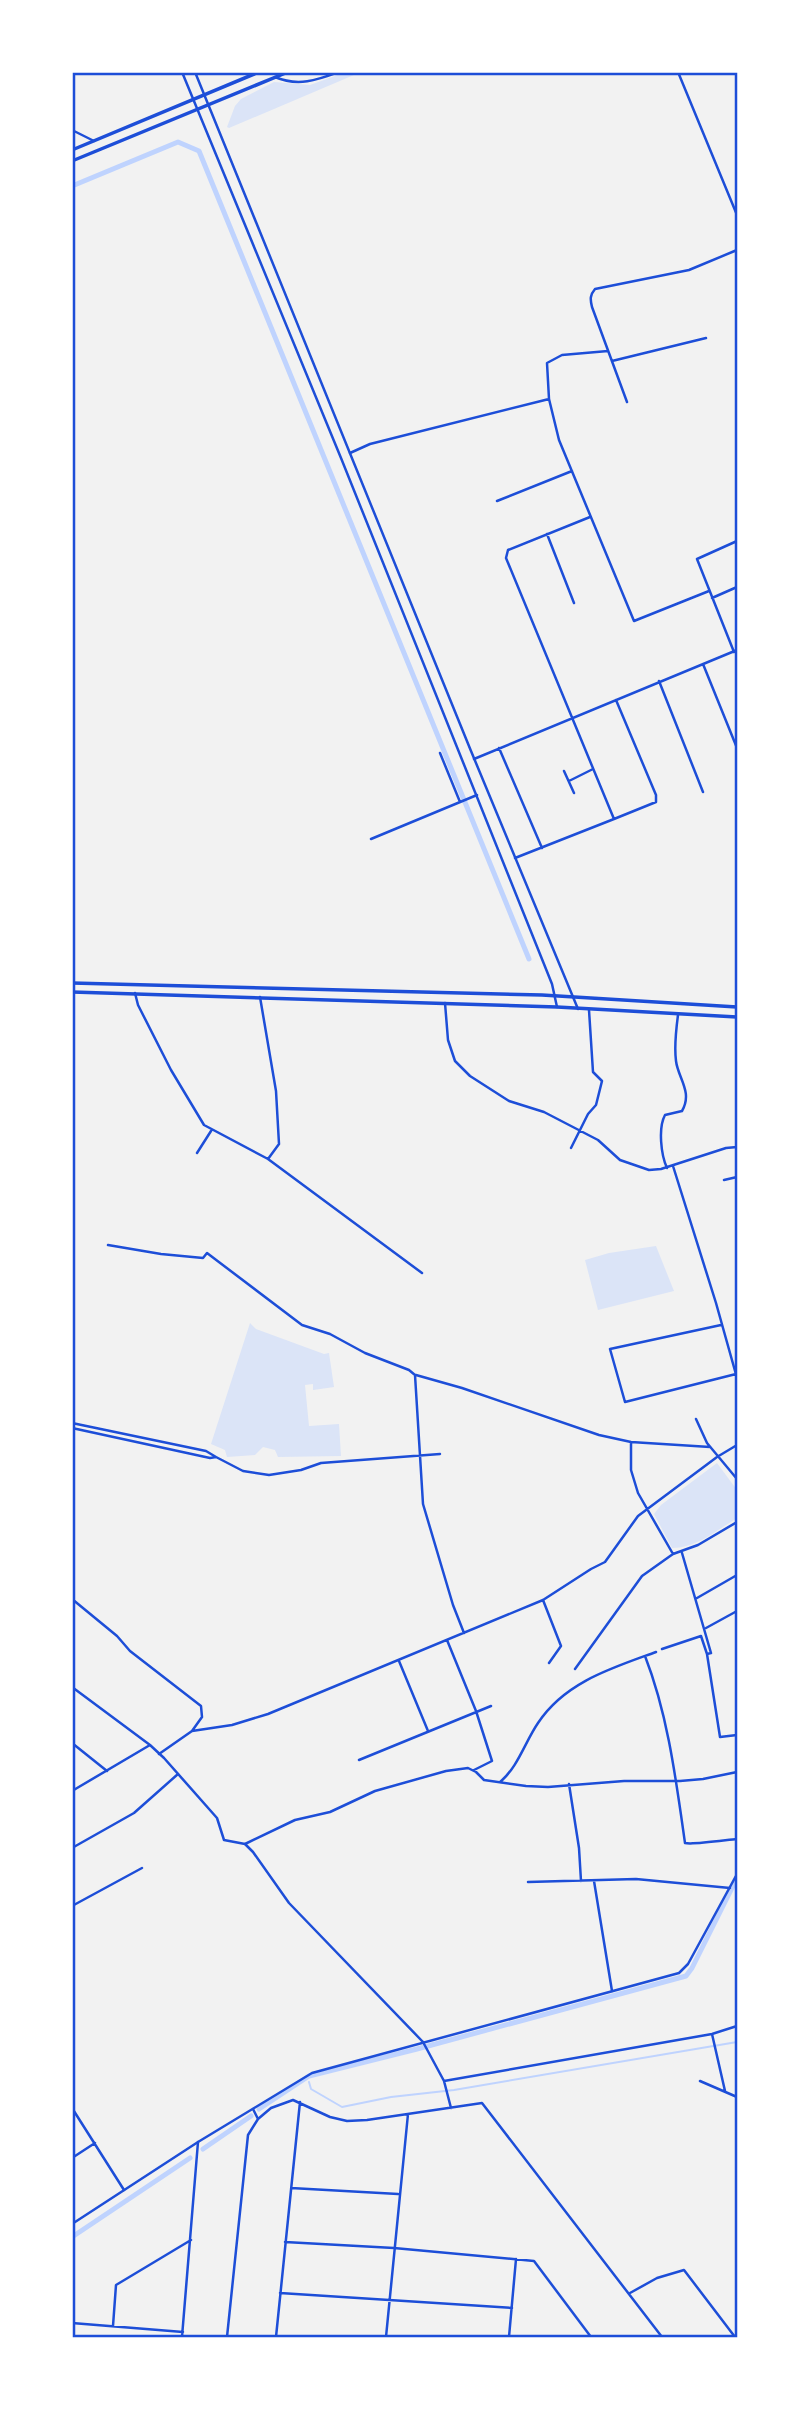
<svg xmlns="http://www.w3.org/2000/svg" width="809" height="2409" font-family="'PT Sans Narrow',sans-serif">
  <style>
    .green { fill: #dbe4f7 }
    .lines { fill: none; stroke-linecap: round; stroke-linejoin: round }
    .stream { stroke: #bfd3fe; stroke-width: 2 }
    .canal { stroke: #bfd3fe; stroke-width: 5 }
    .minor { stroke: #1d4ed8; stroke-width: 2.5 }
    .tertiary { stroke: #1d4ed8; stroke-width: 2.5 }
    .secondary { stroke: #1d4ed8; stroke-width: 3.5 }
    .neatline { fill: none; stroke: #1d4ed8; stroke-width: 2.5 }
  </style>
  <rect width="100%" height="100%" fill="#f2f2f2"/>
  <path class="green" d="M346 72H361L229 128 227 127 235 106 241 99 274 82 310 85Z
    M656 1246 674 1291 598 1310 585 1260 609 1253Z
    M250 1323 256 1329 324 1354 329 1353 334 1387 313 1390V1384L305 1385 309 1426 339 1424 341 1456 278 1457 275 1450 263 1447 255 1455 227 1457 225 1450 211 1444Z
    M717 1463 737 1490V1518C717 1530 697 1548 672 1548L654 1514 661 1505Z"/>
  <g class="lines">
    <path class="stream" d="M309 2082 311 2089 342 2107 391 2097 454 2090 737 2042"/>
    <path class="canal" d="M72 186 178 142 199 151 529 959
      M259 2109 309 2076 417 2049 686 1976 692 1968 737 1878
      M203 2149 251 2116
      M72 2237 190 2158"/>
    <path class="minor" d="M678 72 737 215
      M275 77C298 87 317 80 339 72
      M72 130 94 141
      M608 351 562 355 547 363 549 399 559 440 634 621 709 591
      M612 361 706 338
      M627 402 592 307C590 299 590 295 595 289L689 270 737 250
      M350 453 370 444 549 399
      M497 501 572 471
      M547 534 574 603
      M712 598 737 587
      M734 652 697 559 737 541
      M703 664 737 748
      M659 681 703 792
      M499 748 542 848
      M440 753 460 802
      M474 759 737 650
      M564 771 574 793
      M569 781 593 769
      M614 819 656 802V795L616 700
      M371 839 477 795
      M515 858 614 819 506 558 508 550 590 517
      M135 993 138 1005 171 1070 204 1125 268 1159 422 1273
      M260 997 276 1091 279 1144 268 1159
      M445 1003 448 1040 455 1061 470 1076 509 1101 544 1112 598 1140 620 1160 649 1170 661 1169 726 1148 737 1147
      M571 1148 588 1114 596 1105 602 1081 593 1072 589 1010
      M197 1153 211 1131
      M673 1166 716 1303 737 1378
      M667 1168C661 1155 658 1128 665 1115L682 1111C693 1092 678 1078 676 1061 674 1046 676 1030 678 1015
      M724 1180 737 1177
      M108 1245 161 1254 203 1258 207 1253 302 1325 330 1334 365 1353 409 1370 415 1375 423 1504 453 1605 464 1633
      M721 1325 610 1349 625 1402 736 1374
      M416 1375 462 1388 599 1435 631 1442 710 1447
      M696 1419 707 1443 737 1479
      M72 1423 206 1451 216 1457 210 1458 72 1428
      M631 1442V1470L638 1493 673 1554
      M216 1457 243 1471 269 1475 301 1470 321 1463 440 1454
      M682 1553 711 1653 707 1654 720 1737 737 1735
      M697 1598 737 1575
      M72 1599 117 1636 130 1651 201 1706 202 1717 192 1731
      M543 1600 561 1646 549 1663
      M706 1628 737 1611
      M447 1640 476 1711 492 1761 474 1770
      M662 1649 701 1636 707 1654
      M645 1656C668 1715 676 1780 685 1843 693 1845 726 1840 737 1839
      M399 1661 428 1731
      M575 1669 642 1576 673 1554 698 1545 737 1522
      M72 1743 107 1771
      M159 1754 192 1731 232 1725 268 1714 543 1600 591 1569 605 1562 638 1516 717 1457 737 1445
      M359 1760 491 1706
      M500 1782C518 1767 525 1742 538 1723 565 1682 612 1668 656 1652
      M569 1784 579 1848 581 1881
      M245 1844 295 1820 330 1812 375 1791 446 1771 468 1768 476 1772 484 1780 526 1786 548 1787 624 1781H680L703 1779 737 1772
      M72 1848 134 1813 178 1774
      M594 1881 612 1991
      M528 1882 636 1879 730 1888
      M72 1906 142 1868
      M712 2034 725 2091
      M423 2042 444 2081 451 2108
      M444 2081 712 2034 737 2026
      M700 2081 737 2097
      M72 2108 124 2190
      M258 2119 271 2108 293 2100 330 2117 347 2121 367 2120 482 2103 662 2337
      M72 2158 95 2143
      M291 2188 398 2194
      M285 2242 394 2248 534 2261 591 2337
      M280 2293 512 2308
      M630 2293 657 2278 684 2270 735 2337
      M72 2323 183 2332
      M113 2326 116 2285 191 2240
      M182 2337 198 2142
      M227 2337 248 2135 258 2119 253 2109
      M276 2337 300 2102
      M386 2337 408 2114
      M509 2337 516 2259"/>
    <path class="tertiary" d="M182 72 341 458 552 984 557 1007
      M195 72 471 751 578 1009
      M72 1687 150 1745 164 1758 217 1818 224 1840 245 1844 253 1852 289 1903 423 2042
      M72 1791 150 1745
      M72 2224 198 2142 312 2073 679 1973 688 1964 737 1874"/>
    <path class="secondary" d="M72 150 259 72
      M72 161 288 72
      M72 983 542 995 737 1007
      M72 992 557 1007 737 1017"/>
  </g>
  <rect width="809" height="2409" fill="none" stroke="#ffffff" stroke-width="147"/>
  <rect x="74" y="74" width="662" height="2262" class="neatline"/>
</svg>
